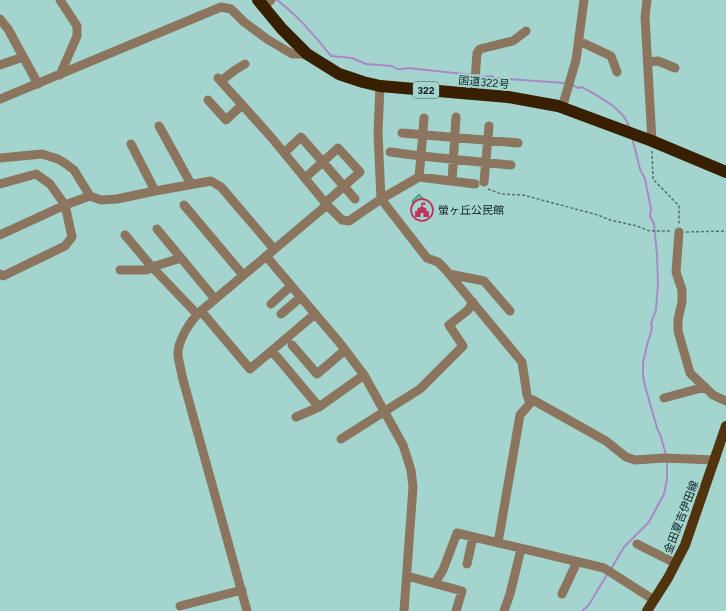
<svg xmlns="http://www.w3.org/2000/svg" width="726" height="611" font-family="Figtree,'Noto Sans JP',sans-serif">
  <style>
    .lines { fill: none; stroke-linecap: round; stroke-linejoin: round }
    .stream { stroke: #a988c7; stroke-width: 2 }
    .path { stroke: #53736f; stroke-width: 1.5; stroke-dasharray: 3 2; stroke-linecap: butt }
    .minor { stroke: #8b755e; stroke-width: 9 }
    .major { stroke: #51330d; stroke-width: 10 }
    .highway { stroke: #371f00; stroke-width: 12 }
    .wall { fill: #4e9b7f }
    .shaded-wall { fill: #407e68 }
    .building { fill: #5bb494; stroke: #407e68 }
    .labels { text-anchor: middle; stroke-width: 4; stroke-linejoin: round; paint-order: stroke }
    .shield { fill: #a4d4ce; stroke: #3c5754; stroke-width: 1 }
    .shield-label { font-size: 10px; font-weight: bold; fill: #0f2220 }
    .street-label { font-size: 11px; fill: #0f2220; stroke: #a4d4ce }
    .poi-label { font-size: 11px; fill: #0f2220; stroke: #a4d4ce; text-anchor: start }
  </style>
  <rect width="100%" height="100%" fill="#a4d4ce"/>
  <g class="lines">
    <path class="stream" d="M277 0C298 16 314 35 331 56L352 58 366 64 392 66 397 69H403L408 68 473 75
      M479 76 481 77 492 76 494 78 565 83
      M572 85 579 88 582 87C597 96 625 109 629 127
      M632 137 640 169 645 179 651 209 650 216 654 224 657 255 658 283 656 310 651 323 652 327 650 336 648 341 643 363V376L645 386 657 428 661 437 666 455
      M611 569 624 547 649 522 664 494 667 479V462
      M582 611 588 606 608 573"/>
    <path class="path" d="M652 151 653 179 679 206V224
      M488 189 501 194 523 195 598 215 610 220 637 226 650 231H670
      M686 232 726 231"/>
    <path class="minor" d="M60 0 77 26V36L60 75
      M647 0 645 17 652 141
      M263 7 271 0
      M0 19 8 29 38 84
      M579 41 611 56 617 72
      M648 62 658 61 675 68
      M0 65 23 57
      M218 78 271 137 327 205 342 220 349 221 381 199 419 177 475 184
      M221 81 235 70 245 64
      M380 86 378 133 381 199 427 258 438 262 445 269 522 362 527 395 530 403
      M474 94 477 53 480 49 513 41 526 31
      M0 99 221 7 231 9 244 22 267 39 292 54H307
      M208 100 226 120 242 105
      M562 108 576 60 584 0
      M159 126 191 184
      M402 133 518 143
      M131 144 155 191
      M390 152 421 156 424 118
      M284 153 301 137 355 199
      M0 158 42 154 58 159 66 164 74 170 90 196 101 200 117 199 155 191 211 181 221 187 274 249
      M419 177 421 156 511 165
      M305 178 338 148 360 172 325 203
      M452 181 456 117
      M484 182 489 126
      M0 184 36 174 50 184 65 205 0 235
      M184 205 243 275
      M157 229 215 299
      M679 232 676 272 682 290V302L678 319V331L690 373 713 395 726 401
      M125 235 152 267 197 314
      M266 256 339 342 364 375 403 445 411 470 413 487 404 611
      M120 270H147L152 267 181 258
      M0 274 3 276 65 246 72 237 65 205 90 196
      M449 274 484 281 510 311
      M271 304 291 286
      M201 311 250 369 315 314
      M281 314 301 297
      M292 345 317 374 345 350
      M272 351 319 407
      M664 398 705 387
      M296 417 319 407 364 375
      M341 439 420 389 463 346 449 325 468 310 473 302
      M498 543 520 415 533 400 606 441 626 457 635 460 664 458 715 460
      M637 544 675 563
      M467 564 473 537
      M407 576 462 591 456 611
      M435 583 443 570 457 533 604 568 654 600
      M562 594 577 562
      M180 606 242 590
      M247 611 182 376C181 369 179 363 178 356 177 341 190 321 201 311L327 205
      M504 611 510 594 521 549"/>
    <path class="major" d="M647 611 668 578 685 545 726 426"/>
    <path class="highway" d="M258 0 282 29 307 54 339 74 363 82 380 86 508 97 558 106 652 141 726 172"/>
  </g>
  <path class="wall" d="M412 201 433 214 426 221 412 207Z"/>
  <path class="shaded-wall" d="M433 208V214L426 221V216Z"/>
  <path class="building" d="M419 194 433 208 426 216 412 201Z"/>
  <defs>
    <g id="civic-ring" transform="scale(1.15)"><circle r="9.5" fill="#a4d4ce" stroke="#c0315c" stroke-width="1.5"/><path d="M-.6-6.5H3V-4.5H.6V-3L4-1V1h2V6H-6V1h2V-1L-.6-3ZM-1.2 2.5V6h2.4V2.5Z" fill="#c0315c"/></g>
  </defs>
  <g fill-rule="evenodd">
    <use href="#civic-ring" x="422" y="210"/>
  </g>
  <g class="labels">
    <rect class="shield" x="413" y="82" width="26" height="16" rx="3"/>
    <g class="shield-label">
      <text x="426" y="94">322</text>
    </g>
    <g class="street-label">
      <text transform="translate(484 82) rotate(5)" y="4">国道322号</text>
      <text transform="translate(681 517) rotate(-69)" y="4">金田夏吉伊田線</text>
    </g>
    <g class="poi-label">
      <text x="438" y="214">螢ヶ丘公民館</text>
    </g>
  </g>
</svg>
